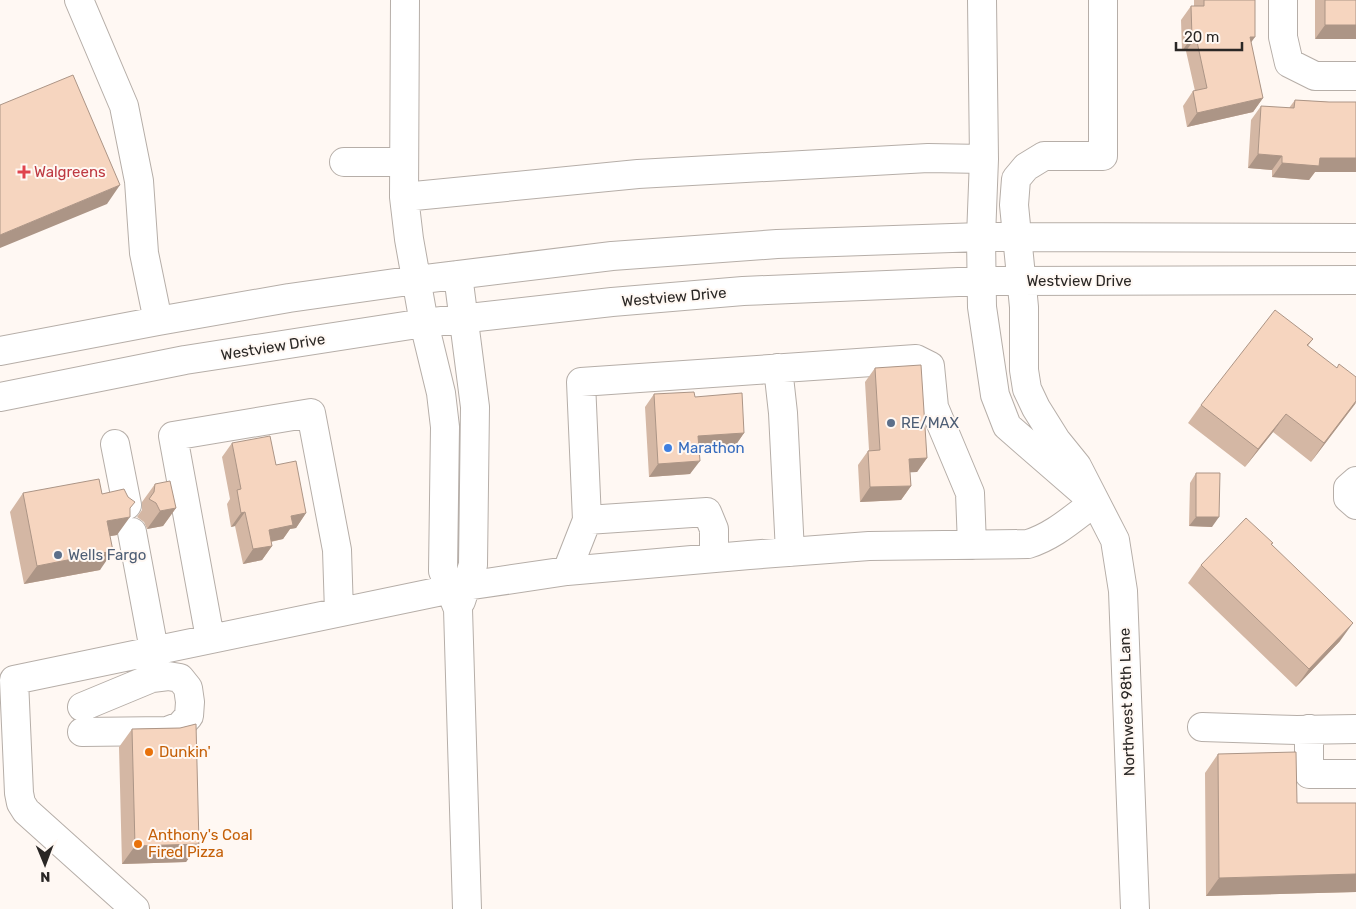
<svg xmlns="http://www.w3.org/2000/svg" width="1356" height="909" font-family="Rubik,sans-serif">
  <style>
    .lines { fill: none; stroke-linecap: round; stroke-linejoin: round }
    .minor-casing { stroke: #b6aea8; stroke-width: 30 }
    .minor { stroke: #fff; stroke-width: 28 }
    .wall { fill: #d4b7a4 }
    .shaded-wall { fill: #ac9586 }
    .building { fill: #f6d5bf; stroke: #ac9586 }
    .health-dot { fill: #e0444e; stroke: #fff8f3; stroke-width: 2 }
    .service-dot { fill: #5c6f8a; stroke: #fff8f3; stroke-width: 2 }
    .shop-dot { fill: #3f7fe0; stroke: #fff8f3; stroke-width: 2 }
    .food-dot { fill: #e8710a; stroke: #fff8f3; stroke-width: 2 }
    .labels { text-anchor: middle; stroke-width: 4; stroke-linejoin: round; paint-order: stroke }
    .health-label { font-size: 15px; fill: #be3a42; stroke: #fff8f3; text-anchor: start }
    .street-label { font-size: 15px; fill: #2a2725; stroke: #fff8f3 }
    .service-label { font-size: 15px; fill: #4e5e75; stroke: #fff8f3; text-anchor: start }
    .shop-label { font-size: 15px; fill: #366cbe; stroke: #fff8f3; text-anchor: start }
    .food-label { font-size: 15px; fill: #c56008; stroke: #fff8f3; text-anchor: start }
  </style>
  <rect width="100%" height="100%" fill="#fff8f3"/>
  <g class="lines">
    <g class="minor-casing">
      <path id="minor" d="M79 0 124 106 139 181 144 253 158 321
        M405 0 404 197 409 239 424 323 441 393 445 427 443 571 458 609 467 909
        M982 0 984 159 981 237 982 307 995 395 1007 426 1084 493
        M1103 0V156H1044L1026 167 1016 179 1014 205 1024 307V370L1027 389 1036 408 1056 440 1077 466 1115 540 1123 591 1135 909
        M1283 0V37L1289 63 1315 76H1356
        M344 162H404
        M404 197 638 174 928 158 984 159
        M458 275 475 407 473 565 461 601
        M0 351 158 321 289 298 416 280 612 256 777 244 981 237 1356 238
        M778 368 783 413 790 552
        M0 397 185 360 424 323 612 302 743 291 982 281 1356 280
        M115 444 127 505
        M1356 481 1348 488V498L1356 505
        M587 520 707 512 714 529V558
        M132 532 154 650
        M567 571 587 520 581 382 916 359 930 366 934 407 970 493 972 545
        M210 638 173 436 311 413 337 550 339 612
        M82 707 152 678 168 676 180 678 188 688 190 702 189 716 180 726 167 731 82 732
        M1202 727 1297 730 1356 729
        M1309 729V774H1356
        M135 909 26 811 21 803 19 793 14 680 466 586 567 571 749 555 869 546 1028 544C1054 536 1073 518 1095 502"/>
    </g>
    <use href="#minor" class="minor"/>
  </g>
  <path class="wall" d="M1194 0H1255L1251 43 1263 98 1253 112 1187 127 1183 106 1193 91H1195L1186 51H1182L1181 20 1191 6H1194Z
    M1315 0H1356L1315 39Z
    M1295 100 1329 102H1356V172H1315L1309 180 1272 177V170L1248 168 1251 120 1261 106 1289 108Z
    M1313 339 1308 346 1356 403 1311 462 1273 432 1245 467 1188 423 1201 405Z
    M875 368 927 458 917 472H910L911 486 901 500 860 502 858 465 868 451 869 450 865 382Z
    M654 394 695 397 744 433 735 446 699 448 690 474 649 477 645 407Z
    M232 443 276 465 306 513 296 528 290 529 283 539 271 542 272 546 262 560 243 564 235 526 231 527 227 504 230 499 222 457Z
    M1196 473 1212 527 1189 526 1190 483Z
    M155 484 176 508 163 526 147 529 144 522 137 517 142 510V502Z
    M23 493 102 494 130 508 117 535 110 536 100 570 24 584 10 512Z
    M1272 545 1340 641 1296 687 1188 583 1201 565Z
    M180 728 199 844 186 862 122 864 119 747 132 729Z
    M1218 754 1297 803H1356V892L1206 896 1205 773Z"/>
  <path class="shaded-wall" d="M1325 25H1356V39H1315Z
    M1192 37H1196L1186 51H1182Z
    M1250 37H1255L1245 51Z
    M1263 98 1253 112 1187 127 1197 113Z
    M1258 154 1282 156 1272 170 1248 168Z
    M1320 158H1356V172H1315L1309 180 1272 177 1282 163Z
    M120 185 107 204 0 248V235Z
    M1356 401 1355 404 1311 462 1324 443Z
    M1286 414 1273 432 1245 467 1258 449Z
    M744 433 735 446 689 449 698 436Z
    M927 458 917 472 899 473 909 459Z
    M700 461 690 474 649 477 658 464Z
    M911 486 901 500 860 502 870 487Z
    M176 508 163 526 147 529 160 511Z
    M245 512 235 526 231 527 241 513Z
    M306 513 296 528 290 529 283 539 259 544 269 530 291 516Z
    M130 517 117 535 94 539 107 521Z
    M1196 517H1219L1212 527 1189 526Z
    M272 546 262 560 243 564 253 549Z
    M113 551 100 570 24 584 37 566Z
    M1353 623 1340 641 1296 687 1309 669Z
    M199 844 186 862 122 864 135 846Z
    M1356 874V892L1206 896 1219 878Z"/>
  <path class="building" d="M1204 0H1255V37H1250L1263 98 1197 113 1193 91 1207 88 1196 37H1192L1191 6H1204Z
    M1325 0H1356V25H1325Z
    M73 75 120 185 0 235V105Z
    M1295 100 1329 102H1356V158H1320L1319 166 1282 163V156L1258 154 1261 106 1294 108Z
    M1275 310 1313 339 1307 345 1337 368 1339 364 1356 377V401L1324 443 1286 414 1258 449 1201 405Z
    M921 365 927 458 909 459 911 486 870 487 868 451 880 450 875 368Z
    M694 392 695 397 742 393 744 433 698 436 700 461 658 464 654 394Z
    M270 436 276 465 296 461 306 513 291 516 293 525 269 530 272 546 253 549 245 512 241 513 237 490 241 489 232 443Z
    M1196 473H1220L1219 517H1196Z
    M99 479 102 494 124 489 128 497 135 502 130 508V517L107 521 113 551 37 566 23 493Z
    M170 481 176 508 160 511 156 503 149 499 154 492 155 484Z
    M1246 518 1273 543 1271 544 1353 623 1309 669 1201 565Z
    M196 724 199 844 135 846 132 729 180 728Z
    M1296 752 1297 803H1356V874L1219 878 1218 754Z"/>
  <path class="health-dot" d="M21.5 164.5h5v5h5v5h-5v5h-5v-5h-5v-5h5z"/>
  <g class="service-dot">
    <circle cx="891" cy="423" r="5"/>
    <circle cx="58" cy="555" r="5"/>
  </g>
  <circle class="shop-dot" cx="668" cy="448" r="5"/>
  <g class="food-dot">
    <circle cx="149" cy="752" r="5"/>
    <circle cx="138" cy="844" r="5"/>
  </g>
  <g class="labels">
    <g class="health-label">
      <text x="34" y="177">Walgreens</text>
    </g>
    <g class="street-label">
      <text x="1079" y="286">Westview Drive</text>
      <text transform="translate(674 297) rotate(-5)" y="5">Westview Drive</text>
      <text transform="translate(273 347) rotate(-9)" y="5">Westview Drive</text>
      <text transform="translate(1127 702) rotate(-92)" y="5">Northwest 98th Lane</text>
    </g>
    <g class="service-label">
      <text x="901" y="428">RE/MAX</text>
      <text x="68" y="560">Wells Fargo</text>
    </g>
    <g class="shop-label">
      <text x="678" y="453">Marathon</text>
    </g>
    <g class="food-label">
      <text x="159" y="757">Dunkin'</text>
      <text x="148" y="840">Anthony's Coal<tspan x="148" dy="17">Fired Pizza</tspan></text>
    </g>
  </g>
  <g transform="translate(45 864) rotate(179)" stroke="#fff8f3" stroke-width="4" paint-order="stroke">
  <path d="M0-4L9 19L0 12L-9 19Z" fill="#2a2725"/>
  <text y="-8" font-size="14" font-weight="bold" text-anchor="middle" fill="#2a2725">N</text>
  </g>
  <path d="M1176 42v8h66v-8" fill="none" stroke="#2a2725" stroke-width="2.5"/>
  <text x="1184" y="42" font-size="15" fill="#2a2725" stroke="#fff8f3" stroke-width="4" paint-order="stroke">20 m</text>
</svg>
